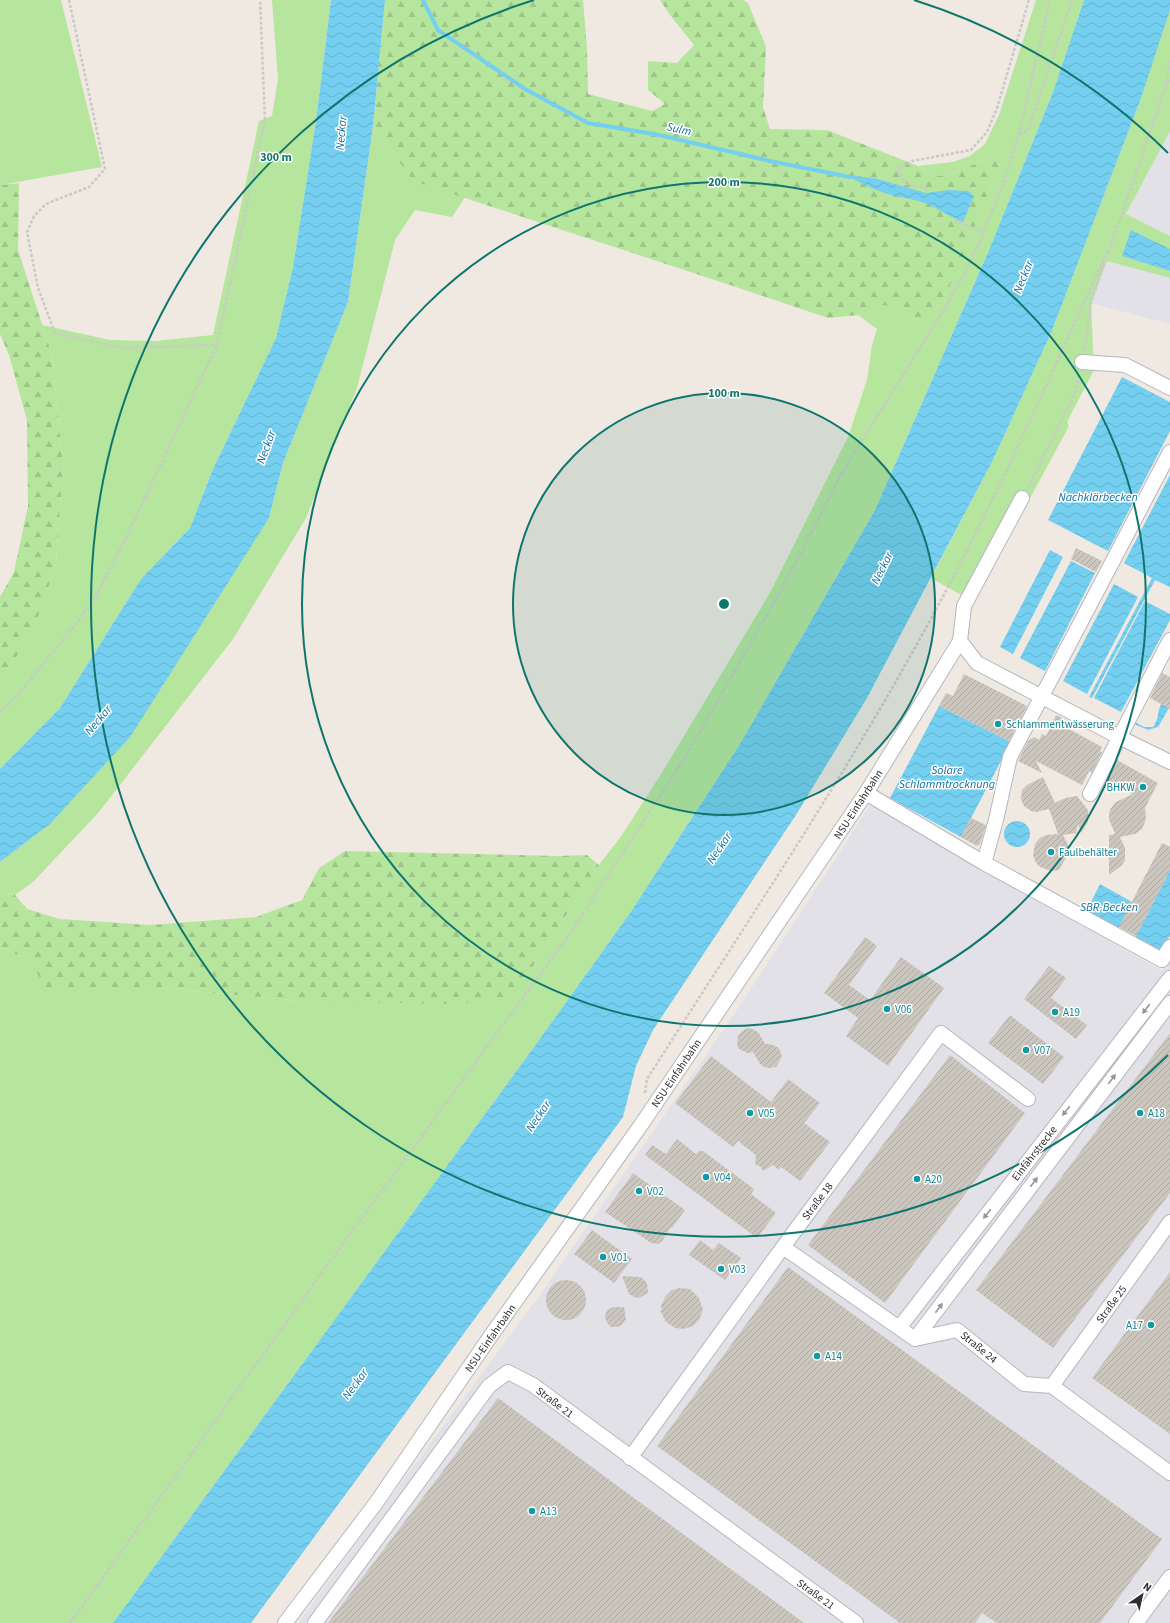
<svg xmlns="http://www.w3.org/2000/svg" width="1170" height="1623" font-family="'Source Sans 3',sans-serif">
  <style>
    .industrial { fill: #e3e1e8 }
    .grass { fill: #b6e59e }
    .forest { fill: url(#forest-firs) }
    .water { fill: url(#water-waves) }
    .lines { fill: none; stroke-linecap: round; stroke-linejoin: round }
    .stream { stroke: #75cff0; stroke-width: 4 }
    .building { fill: url(#building-hatch) }
    .minor-casing { stroke: #b4b7c1; stroke-width: 16 }
    .path { stroke: #c9c9c9; stroke-width: 2.5; stroke-dasharray: 3 2; stroke-linecap: butt }
    .minor { stroke: #fff; stroke-width: 14 }
    .oneway { fill: #969696 }
    .ring { fill: none; stroke: #0f766e; stroke-width: 2 }
    .culture-dot { fill: #0f9aa8; stroke: #fff; stroke-width: 1.5 }
    .labels { text-anchor: middle; stroke-width: 3; stroke-linejoin: round; paint-order: stroke }
    .culture-label { font-size: 11px; fill: #0d838f; stroke: #fff; text-anchor: start }
    .street-label { font-size: 11px; fill: #2e2e2e; stroke: #fff }
    .water-label { font-size: 12px; font-style: italic; fill: #0d6fa3; stroke: #fff }
    .centre { fill: #0f766e; stroke: #fff; stroke-width: 2 }
    .ring-label { font-size: 12px; text-anchor: middle; font-weight: bold; fill: #0f766e; stroke: #fff; stroke-width: 3; stroke-linejoin: round; paint-order: stroke }
  </style>
  <defs>
    <pattern id="forest-firs" width="22" height="20" patternUnits="userSpaceOnUse"><rect width="22" height="20" fill="#b6e59e"/><path d="M5 1l3.5 6h-7zM16 11l3.5 6h-7z" fill="#9dc588"/></pattern>
    <pattern id="water-waves" width="16" height="10" patternUnits="userSpaceOnUse"><rect width="16" height="10" fill="#75cff0"/><path d="M0 5q4-4 8 0t8 0" fill="none" stroke="#66b2ce"/></pattern>
    <pattern id="building-hatch" width="6" height="6" patternUnits="userSpaceOnUse"><rect width="6" height="6" fill="#cbc7bf"/><path d="M-1 1l2-2M0 6l6-6M5 7l2-2" fill="none" stroke="#afaba4"/></pattern>
  </defs>
  <rect width="100%" height="100%" fill="#efe9e1"/>
  <path class="industrial" d="M1170 130V236L1126 215Z
    M1107 261 1170 278V324L1091 303Z
    M871 804 1162 971 1170 958V1623H298L542 1292 745 998Z"/>
  <path class="grass" d="M0 0H61L102 167 0 185Z
    M272 0H331L316 121 293 267 276 338 213 469 190 528 141 579 60 708 0 769V681L33 632 56 564 63 467 52 355 42 325 110 340 156 341 213 335 259 121 272 116 278 79Z
    M1036 0H1084L1053 92 987 255 875 510 740 744 630 913 534 1047 113 1623H0V948L31 960 160 988 300 1001 523 981 599 865 622 835 663 771 771 591 848 437 867 380 872 345 877 329 858 315 885 305 926 324 948 290 996 174 995 156 945 176 933 175 918 166 953 162 970 156 985 144 999 115Z
    M1170 0V131L1126 214 1170 236V278L1107 261 1091 303 1094 370 1067 422 1069 426 974 602 931 578 992 462 1051 333 1140 101Z
    M373 126 413 181 465 197 452 217 415 210 395 240 357 388 306 518 233 639 99 812 33 882 15 895 0 892V862L50 824 269 518 283 463 348 302Z"/>
  <path class="forest" d="M385 0H583L587 48 588 94 652 111 665 104 648 90V61L677 63 694 45 670 15 660 0H743L748 3 766 47 763 107 770 129 827 130 918 166 933 175 945 176 995 156 1002 159 967 246 948 290 926 324 885 305 858 315 828 318 727 284 413 181 373 126Z
    M19 183 18 250 52 355 63 467 56 564 33 632 0 681V597L14 572 28 506 27 420 9 355 0 334V185Z
    M345 851 558 856 587 855 599 865 523 981 500 1001 443 1004 300 1001 160 988 44 987 31 960 0 948V892L15 895 27 909 60 919 150 925 256 917 302 900 319 868Z"/>
  <path class="water" d="M331 0H385L373 126 348 302 283 463 269 518 130 737 50 824 0 862V769L60 708 141 579 190 528 213 469 276 338 293 267 316 121Z
    M1084 0H1170V10L1140 101 1051 333 992 462 867 698 796 815 653 1030 636 1066 623 1117 251 1623H113L534 1047 630 913 740 744 875 510 987 255 1053 92Z
    M845 175 874 178 926 193 948 190 968 191 974 196 963 222C950 217 939 209 927 204 915 199 903 198 891 195 875 190 860 183 845 175Z
    M1131 230 1170 249V271L1122 256Z
    M1122 377 1170 402V431L1108 551 1048 520Z
    M1170 475V587L1155 580 1092 698 1089 697 1152 578 1124 563Z
    M1050 550 1063 557 1013 654 1000 647Z
    M1071 561 1095 573 1045 671 1020 658Z
    M1114 584 1138 597 1087 694 1063 681Z
    M1145 601 1170 614V620L1121 712 1094 698Z
    M1161 704 1169 708 1158 727 1148 730 1134 724 1135 722 1144 727H1153C1159 720 1157 712 1161 704Z
    M939 706 1011 742 961 837 890 798Z
    M1004 834a13 13 0 1 1 26 0a13 13 0 1 1-26 0Z
    M1170 870V936L1159 950 1135 938Z
    M1100 884 1132 902 1118 929 1086 912Z"/>
  <g class="lines">
    <path class="stream" d="M423 0 438 30 525 89 588 123 659 135 770 161 850 177"/>
  </g>
  <path class="building" d="M1076 548 1102 561 1096 572 1071 559Z
    M1162 673 1170 677V709L1150 698Z
    M964 674 1027 706 1009 741 939 706 946 693 953 696Z
    M1056 715 1072 723 1069 729 1102 747 1100 751 1102 752 1092 773 1089 771 1082 785 1036 761 1042 773 1018 761 1028 741 1034 737 1039 740 1042 734 1046 736Z
    M1117 760 1158 783 1145 808 1146 819 1142 829 1135 834 1120 837 1125 848V860L1122 865 1109 875V835L1115 834 1109 819V813L1111 808 1116 802 1133 794 1107 780Z
    M1043 777 1055 803 1065 798 1077 796 1088 810V822L1081 833 1078 824 1076 833 1063 835 1069 847V852L1059 870 1051 871 1040 867 1036 863 1033 855 1035 844 1040 838 1046 835 1058 834 1049 809 1036 812 1031 811 1024 806 1021 799 1022 790 1027 785Z
    M971 818 986 825 980 844 977 846 961 837Z
    M1162 843 1170 847V870L1136 936 1119 927Z
    M865 937 877 946 849 985 870 1000 901 957 944 988 888 1066 846 1036 858 1018 824 993Z
    M1049 966 1066 978 1051 998 1087 1025 1076 1039 1024 999Z
    M1010 1015 1064 1057 1043 1084 988 1043Z
    M750 1028 758 1032 765 1044H770L779 1048 782 1057 776 1067 769 1068 764 1067 760 1064 753 1052 748 1053 739 1049 737 1045 738 1035 745 1029Z
    M1170 1033V1193L1053 1348 976 1290Z
    M950 1055 1025 1113 885 1303 808 1245Z
    M711 1056 771 1102 788 1079 820 1103 804 1123 830 1142 800 1181 781 1167 779 1170 773 1165 763 1171 761 1167 755 1164 756 1155 738 1141 733 1147 675 1103Z
    M677 1139 696 1154 699 1151H703L754 1189 751 1194 776 1213 757 1238 645 1155 652 1145 666 1154Z
    M633 1173 685 1210 672 1228 671 1227 662 1241 658 1244 651 1243 605 1212Z
    M592 1230 632 1259 614 1283 574 1254Z
    M700 1240 713 1250 719 1243 741 1258 725 1280 689 1255Z
    M788 1267 1162 1539 1100 1623H997L982 1613 975 1623H900L657 1446Z
    M1170 1272V1434L1092 1378Z
    M622 1276 641 1277 647 1283 648 1293 639 1298 634 1297 629 1294Z
    M546 1300a20 20 0 1 1 40 0a20 20 0 1 1-40 0Z
    M679 1288 690 1289 699 1298 703 1310 699 1320 693 1326 684 1329 675 1328 666 1322 660 1310H662L661 1306 665 1297 672 1290Z
    M613 1307H624L626 1319 622 1325 617 1327H611L607 1323 605 1317 607 1310Z
    M498 1398 804 1623H328Z"/>
  <g class="lines">
    <g class="minor-casing">
      <path id="minor" d="M1082 362 1125 365 1170 388
        M960 641 977 663 1119 737 1170 762
        M866 793 984 863 1162 960 1170 947
        M1090 794 1170 640
        M984 863 996 820 1010 757 1170 452
        M783 1247 915 1339 957 1330 1024 1384 1052 1386 1170 1473
        M899 1328 1170 978
        M915 1339 1170 1003
        M1052 1386 1170 1222
        M630 1458 783 1247 941 1033 1028 1099
        M285 1623 376 1503 492 1334 641 1125 866 793 960 641 964 606 1022 498
        M315 1623 489 1386 508 1372 533 1385 856 1623
        M1136 1623 1170 1577"/>
    </g>
    <path class="path" d="M69 0 105 169 89 187 46 204 34 216 27 232 38 288 55 333 123 348 217 345
      M1166 83 1170 61
      M1019 134 1028 130 1072 0
      M927 188 906 184 897 170 912 161 971 150 987 132 997 108 1029 0
      M955 221 984 232
      M1108 252 1121 217 1166 85 1170 79
      M1085 349 1091 303 1104 263
      M1028 487 1075 393 1079 374
      M0 712 15 698 77 623 96 596 127 536 217 345 265 120 260 0
      M645 1093 647 1079C747 922 851 768 939 604 1001 489 1053 369 1108 251
      M70 1623 331 1260 569 935 684 759 785 583 839 478 957 288 977 248 1003 185 1019 134 1050 0"/>
    <use href="#minor" class="minor"/>
  </g>
  <defs><path id="oneway-solid" d="M-6-.8H1V-3.2L6.5 0L1 3.2V.8H-6Z"/></defs>
  <g class="oneway">
    <use href="#oneway-solid" transform="translate(1146 1009) rotate(128)"/>
    <use href="#oneway-solid" transform="translate(1112 1079) rotate(-53)"/>
    <use href="#oneway-solid" transform="translate(1066 1111) rotate(128)"/>
    <use href="#oneway-solid" transform="translate(1034 1182) rotate(-53)"/>
    <use href="#oneway-solid" transform="translate(987 1214) rotate(128)"/>
    <use href="#oneway-solid" transform="translate(939 1308) rotate(-53)"/>
  </g>
  <circle cx="724" cy="604" r="211" fill="#0f766e" fill-opacity=".12"/>
  <g class="ring">
    <circle cx="724" cy="604" r="211"/>
    <circle cx="724" cy="604" r="422"/>
    <path d="M1168 1055A633 633 0 1 1 534 0M914 0A633 633 0 0 1 1168 153"/>
  </g>
  <g class="culture-dot">
    <circle cx="998" cy="724" r="4"/>
    <circle cx="1143" cy="787" r="4"/>
    <circle cx="1051" cy="852" r="4"/>
    <circle cx="887" cy="1009" r="4"/>
    <circle cx="1055" cy="1012" r="4"/>
    <circle cx="1026" cy="1050" r="4"/>
    <circle cx="750" cy="1113" r="4"/>
    <circle cx="1140" cy="1113" r="4"/>
    <circle cx="706" cy="1177" r="4"/>
    <circle cx="917" cy="1179" r="4"/>
    <circle cx="639" cy="1191" r="4"/>
    <circle cx="603" cy="1257" r="4"/>
    <circle cx="721" cy="1269" r="4"/>
    <circle cx="1151" cy="1325" r="4"/>
    <circle cx="817" cy="1356" r="4"/>
    <circle cx="532" cy="1511" r="4"/>
  </g>
  <g class="labels">
    <g class="culture-label">
      <text x="1006" y="728">Schlammentwässerung</text>
      <text x="1135" y="791" text-anchor="end">BHKW</text>
      <text x="1059" y="856">Faulbehälter</text>
      <text x="895" y="1013">V06</text>
      <text x="1063" y="1016">A19</text>
      <text x="1034" y="1054">V07</text>
      <text x="758" y="1117">V05</text>
      <text x="1148" y="1117">A18</text>
      <text x="714" y="1181">V04</text>
      <text x="925" y="1183">A20</text>
      <text x="647" y="1195">V02</text>
      <text x="611" y="1261">V01</text>
      <text x="729" y="1273">V03</text>
      <text x="1143" y="1329" text-anchor="end">A17</text>
      <text x="825" y="1360">A14</text>
      <text x="540" y="1515">A13</text>
    </g>
    <g class="street-label">
      <text transform="translate(858 804) rotate(-57)" y="4">NSU-Einfahrbahn</text>
      <text transform="translate(676 1073) rotate(-56)" y="4">NSU-Einfahrbahn</text>
      <text transform="translate(1034 1153) rotate(-52)" y="4">Einfahrstrecke</text>
      <text transform="translate(817 1201) rotate(-53)" y="4">Straße 18</text>
      <text transform="translate(1111 1304) rotate(-54)" y="4">Straße 25</text>
      <text transform="translate(490 1338) rotate(-55)" y="4">NSU-Einfahrbahn</text>
      <text transform="translate(979 1347) rotate(39)" y="4">Straße 24</text>
      <text transform="translate(555 1402) rotate(37)" y="4">Straße 21</text>
      <text transform="translate(816 1594) rotate(36)" y="4">Straße 21</text>
    </g>
    <g class="water-label">
      <text transform="translate(679 129) rotate(13)" y="4">Sulm</text>
      <text transform="translate(341 133) rotate(-85)" y="4">Neckar</text>
      <text transform="translate(1023 277) rotate(-68)" y="4">Neckar</text>
      <text transform="translate(266 447) rotate(-70)" y="4">Neckar</text>
      <text x="1098" y="501">Nachklärbecken</text>
      <text transform="translate(882 568) rotate(-64)" y="4">Neckar</text>
      <text transform="translate(98 720) rotate(-50)" y="4">Neckar</text>
      <text x="947" y="774">Solare<tspan x="947" dy="14">Schlammtrocknung</tspan></text>
      <text transform="translate(719 848) rotate(-56)" y="4">Neckar</text>
      <text x="1109" y="911">SBR-Becken</text>
      <text transform="translate(538 1116) rotate(-56)" y="4">Neckar</text>
      <text transform="translate(355 1384) rotate(-54)" y="4">Neckar</text>
    </g>
  </g>
  <circle cx="724" cy="604" r="6" class="centre"/>
  <g class="ring-label">
    <text x="276" y="161">300 m</text>
    <text x="724" y="186">200 m</text>
    <text x="724" y="397">100 m</text>
  </g>
  <g transform="translate(1142 1595) rotate(34)" stroke="#ffffff" stroke-width="3" paint-order="stroke">
  <path d="M0-3L7 15L0 10L-7 15Z" fill="#2e2e2e"/>
  <text y="-6" font-size="11" font-weight="bold" text-anchor="middle" fill="#2e2e2e">N</text>
  </g>
</svg>
